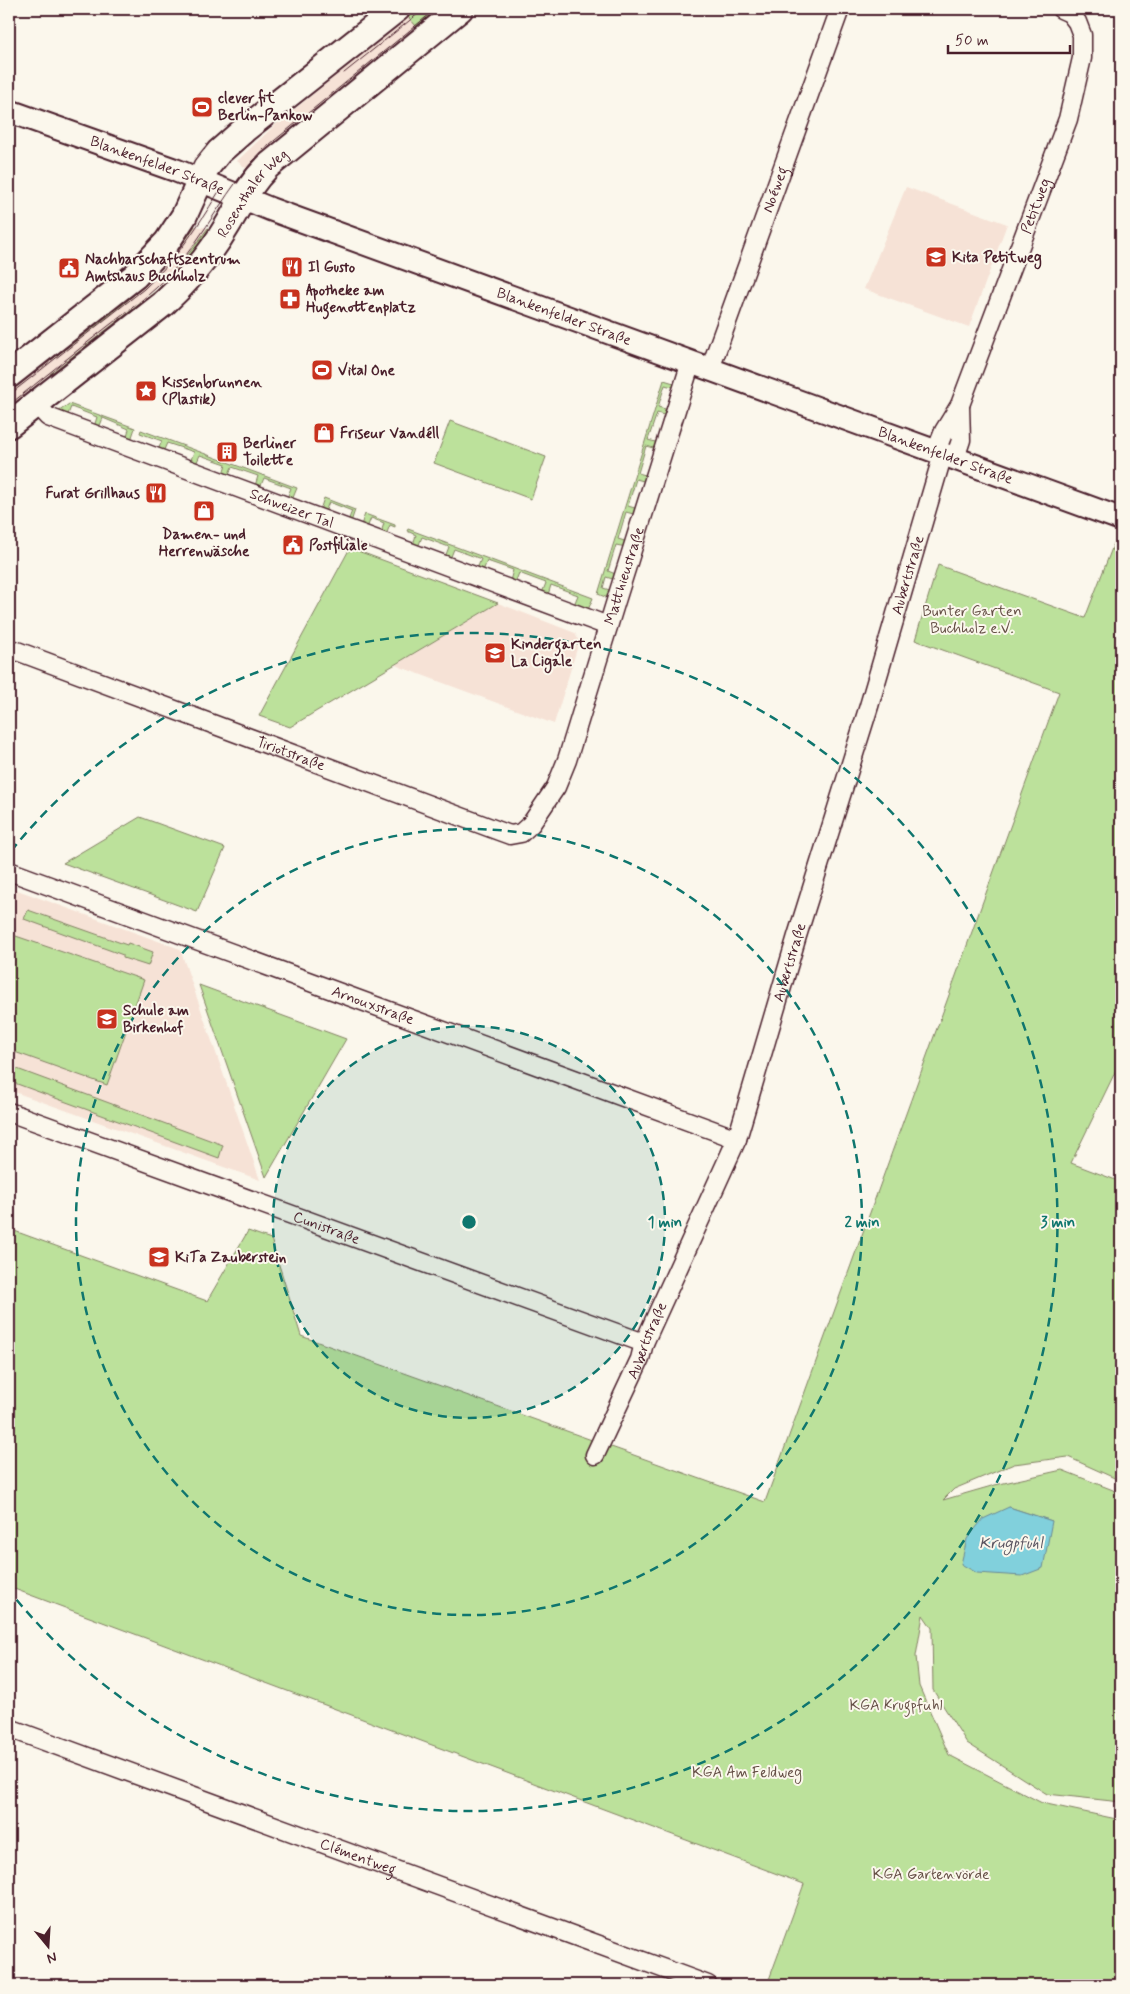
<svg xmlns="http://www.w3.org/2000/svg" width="1130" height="1994" font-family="Mynerve,sans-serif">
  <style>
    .built { fill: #f6e2d6 }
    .green { fill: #bce19b; stroke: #838063; fill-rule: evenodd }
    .water { fill: #81d0dc; stroke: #6b8995 }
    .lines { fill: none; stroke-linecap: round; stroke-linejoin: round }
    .minor-casing { stroke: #4a1f2b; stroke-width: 21 }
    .tertiary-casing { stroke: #4a1f2b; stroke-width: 26 }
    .secondary-casing { stroke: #4a1f2b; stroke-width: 29 }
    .minor { stroke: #fbf7ec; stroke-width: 18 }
    .tertiary { stroke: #fbf7ec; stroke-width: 22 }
    .secondary { stroke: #fbf7ec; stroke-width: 25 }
    .tram { stroke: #4a1f2b; stroke-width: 1 }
    .ring { fill: none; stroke: #0f766e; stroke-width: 2.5; stroke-dasharray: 9 6 }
    .labels { text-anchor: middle; stroke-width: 4; stroke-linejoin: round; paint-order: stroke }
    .poi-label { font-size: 15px; font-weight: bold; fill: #4a1f2b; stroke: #fbf7ec; text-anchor: start }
    .street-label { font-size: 15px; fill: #4a1f2b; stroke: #fbf7ec }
    .park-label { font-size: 15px; fill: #665047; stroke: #fbf7ec }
    .water-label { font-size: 16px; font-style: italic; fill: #5a5460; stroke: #fbf7ec }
    .centre { fill: #0f766e; stroke: #fbf7ec; stroke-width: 2.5 }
    .ring-label { font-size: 15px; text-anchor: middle; font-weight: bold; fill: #0f766e; stroke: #fbf7ec; stroke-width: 4; stroke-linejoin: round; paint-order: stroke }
  </style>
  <rect width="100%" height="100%" fill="#fbf7ec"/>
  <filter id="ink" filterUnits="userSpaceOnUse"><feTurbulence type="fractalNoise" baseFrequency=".02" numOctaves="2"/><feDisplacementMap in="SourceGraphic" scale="10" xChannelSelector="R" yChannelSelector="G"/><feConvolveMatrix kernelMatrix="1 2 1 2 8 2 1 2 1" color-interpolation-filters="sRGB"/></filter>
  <g filter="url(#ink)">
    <path class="built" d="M451 9 418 28 282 137 248 170 237 161 274 126 408 17 404 12Z
      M906 187 1007 224 969 327 864 289Z
      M195 226 208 228 175 272 122 318 9 407V392L145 286 157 275 186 240Z
      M498 603 575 633 579 642 554 724 395 665Z
      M9 887 180 949 260 1180 9 1090Z"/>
    <path class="green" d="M408 9H450L422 33 404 12Z
      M187 223 195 226C157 286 96 324 41 368L37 362Z
      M208 228 216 231 189 270 55 381 50 374 156 291 175 272Z
      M664 380 677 384 676 388 665 385 658 407 669 410 667 416 657 413 648 440 659 443 657 449 646 446 638 473 649 476 647 482 636 479 628 506 638 509 637 515 626 512 618 539 628 542 626 547 616 545 608 571 618 575 616 580 606 577 603 588 613 591 610 599 598 594Z
      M69 404 135 428 131 440 126 439 129 429 103 418 99 428 94 427 97 417 71 407 67 417 58 412Z
      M450 421 546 457 531 499 434 463Z
      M141 430 297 488 292 500 287 498 291 488 264 478 260 488 255 486 258 476 232 467 228 476 223 474 226 464 200 455 196 464 190 462 194 452 167 443 163 452 158 450 162 441 140 433Z
      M324 498 355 510 351 522 348 521 352 511 329 502 325 512 320 510Z
      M365 514 395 525V527L390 525 386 535 381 533 384 523 371 518 367 528 361 525Z
      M408 529 593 598 588 610 574 605 578 595 551 585 548 595 542 593 546 583 519 573 515 583 510 581 513 570 487 561 483 571 477 569 481 559 454 549 450 559 445 557 449 547 422 537 418 547 413 545 416 535 407 531Z
      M1114 543 1121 546V1060L1071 1163 1121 1182V1481L1068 1457 1014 1464 954 1489 943 1500 995 1485 1062 1470 1113 1490 1121 1497V1802L1047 1794 967 1743 933 1690 932 1628 923 1615 916 1656 919 1686 949 1755 1042 1803 1121 1820V1985H767L804 1884 9 1587V1229L207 1301 248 1231 271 1239 301 1336 765 1502 1059 692 915 640 938 565 1085 618ZM1009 1507 1052 1521 961 1564Z
      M350 548 498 603 290 727 259 716Z
      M140 817 225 848 197 912 63 863Z
      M28 910 127 945 128 943 153 952 148 966 123 958V955L24 919Z
      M10 934 144 980 107 1085 9 1050V939Z
      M199 985 346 1039 266 1177Z
      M9 1066 223 1145 219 1158 9 1081Z"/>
    <path class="water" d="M1009 1507 1052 1521 1043 1568 1022 1576 977 1573 961 1564 967 1539 983 1519Z"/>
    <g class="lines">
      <g class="minor-casing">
        <g id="minor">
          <path id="s1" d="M710 369 840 9"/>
          <path id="s2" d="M36 404 48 417 608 626"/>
          <path id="s3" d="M936 451 944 431 960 405 1068 119 1082 58V35L1077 22 1070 13 1061 9"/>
          <path d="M955 458 961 440 960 405"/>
          <path id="s4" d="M9 648 499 831 510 835 521 833 531 824 556 787 567 760 615 604 691 362"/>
          <path id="s5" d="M9 871 737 1139"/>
          <path id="s6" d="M9 1112 644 1343"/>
          <path id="s7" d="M595 1455 640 1359 644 1343 737 1139 797 936 869 706 943 454"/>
          <path id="s8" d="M9 1728 708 1985"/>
        </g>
      </g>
      <g class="tertiary-casing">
        <g id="tertiary">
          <path id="s9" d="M9 111 175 170 270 209 1121 519"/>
        </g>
      </g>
      <g class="secondary-casing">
        <g id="secondary">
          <path d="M9 375 135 276 167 242 184 216 206 168 219 152 244 130 397 9"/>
          <path id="s10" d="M9 425 163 304C188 281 210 255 227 226 241 203 248 186 268 166L460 9"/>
        </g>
      </g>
      <use href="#minor" class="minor"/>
      <use href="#tertiary" class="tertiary"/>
      <use href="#secondary" class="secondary"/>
      <path class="tram" d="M344 73 424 9
        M9 395 144 289C176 259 195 231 218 193
        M9 405C42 379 74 353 107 327 129 310 152 294 171 273 207 234 226 187 264 149L436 9"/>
    </g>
  </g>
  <circle cx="469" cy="1222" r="196" fill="#0f766e" fill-opacity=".12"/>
  <g class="ring">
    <circle cx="469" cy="1222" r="196"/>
    <circle cx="469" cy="1222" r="393"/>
    <path d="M11 851A589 589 0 1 1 11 1593"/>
  </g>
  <defs>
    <g id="stadium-square" transform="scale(1.125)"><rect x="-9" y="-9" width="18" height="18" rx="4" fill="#c8321e" stroke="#fbf7ec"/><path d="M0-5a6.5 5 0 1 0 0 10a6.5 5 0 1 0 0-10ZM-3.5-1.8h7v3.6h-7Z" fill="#fff"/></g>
    <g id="school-square" transform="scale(1.125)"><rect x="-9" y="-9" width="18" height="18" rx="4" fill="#c8321e" stroke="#fbf7ec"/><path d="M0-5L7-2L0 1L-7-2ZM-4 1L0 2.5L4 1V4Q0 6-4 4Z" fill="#fff"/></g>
    <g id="restaurant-square" transform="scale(1.125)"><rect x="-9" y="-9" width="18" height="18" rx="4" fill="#c8321e" stroke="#fbf7ec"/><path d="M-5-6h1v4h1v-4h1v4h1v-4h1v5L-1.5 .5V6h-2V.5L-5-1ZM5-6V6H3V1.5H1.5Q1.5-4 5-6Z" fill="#fff"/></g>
    <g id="civic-square" transform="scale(1.125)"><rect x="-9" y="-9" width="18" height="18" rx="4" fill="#c8321e" stroke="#fbf7ec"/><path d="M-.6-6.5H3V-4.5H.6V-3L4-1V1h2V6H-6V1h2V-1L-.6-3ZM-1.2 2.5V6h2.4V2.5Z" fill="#fff"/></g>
    <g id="pharmacy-square" transform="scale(1.125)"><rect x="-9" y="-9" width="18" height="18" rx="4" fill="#c8321e" stroke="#fbf7ec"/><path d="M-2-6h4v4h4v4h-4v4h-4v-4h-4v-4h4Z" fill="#fff"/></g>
    <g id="sight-square" transform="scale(1.125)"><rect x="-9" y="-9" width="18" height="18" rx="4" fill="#c8321e" stroke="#fbf7ec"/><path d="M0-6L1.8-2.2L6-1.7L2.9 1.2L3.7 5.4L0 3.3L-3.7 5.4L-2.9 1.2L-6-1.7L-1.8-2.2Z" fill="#fff"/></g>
    <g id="shop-square" transform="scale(1.125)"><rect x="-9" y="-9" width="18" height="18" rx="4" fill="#c8321e" stroke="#fbf7ec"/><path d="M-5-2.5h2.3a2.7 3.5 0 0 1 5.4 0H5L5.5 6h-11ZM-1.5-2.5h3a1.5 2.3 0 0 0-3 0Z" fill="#fff"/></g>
    <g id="building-square" transform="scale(1.125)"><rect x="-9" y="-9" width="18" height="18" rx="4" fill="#c8321e" stroke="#fbf7ec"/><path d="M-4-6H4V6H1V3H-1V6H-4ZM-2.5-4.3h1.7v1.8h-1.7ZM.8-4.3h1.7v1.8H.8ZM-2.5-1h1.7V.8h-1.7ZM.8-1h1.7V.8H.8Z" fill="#fff"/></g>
  </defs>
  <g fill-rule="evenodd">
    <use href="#stadium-square" x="202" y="107"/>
    <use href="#school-square" x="936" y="257"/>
    <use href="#restaurant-square" x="292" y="267"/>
    <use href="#civic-square" x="69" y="268"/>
    <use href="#pharmacy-square" x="290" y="299"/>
    <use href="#stadium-square" x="322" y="370"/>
    <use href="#sight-square" x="146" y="391"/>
    <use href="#shop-square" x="324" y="433"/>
    <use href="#building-square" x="227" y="452"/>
    <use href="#restaurant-square" x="156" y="493"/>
    <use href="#shop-square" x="204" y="511"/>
    <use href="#civic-square" x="293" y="545"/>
    <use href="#school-square" x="495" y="653"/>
    <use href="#school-square" x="107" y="1019"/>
    <use href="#school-square" x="159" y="1257"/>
  </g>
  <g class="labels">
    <g class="poi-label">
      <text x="218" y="103">clever fit<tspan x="218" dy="17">Berlin-Pankow</tspan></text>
      <text x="952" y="262">Kita Petitweg</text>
      <text x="85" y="264">Nachbarschaftszentrum<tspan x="85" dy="17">Amtshaus Buchholz</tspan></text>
      <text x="308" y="272">Il Gusto</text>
      <text x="306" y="295">Apotheke am<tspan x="306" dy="17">Hugenottenplatz</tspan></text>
      <text x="338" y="375">Vital One</text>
      <text x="162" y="387">Kissenbrunnen<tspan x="162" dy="17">(Plastik)</tspan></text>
      <text x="340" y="438">Friseur Vandéll</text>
      <text x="243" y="448">Berliner<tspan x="243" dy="17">Toilette</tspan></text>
      <text x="140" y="498" text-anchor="end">Furat Grillhaus</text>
      <text x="204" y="539" text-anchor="middle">Damen- und<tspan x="204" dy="17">Herrenwäsche</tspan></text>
      <text x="309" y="550">Postfiliale</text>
      <text x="511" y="649">Kindergarten<tspan x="511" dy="17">La Cigale</tspan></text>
      <text x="123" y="1015">Schule am<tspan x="123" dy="17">Birkenhof</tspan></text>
      <text x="175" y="1262">KiTa Zauberstein</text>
    </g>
    <g class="street-label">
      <text dy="5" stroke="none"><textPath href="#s9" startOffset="158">Blankenfelder Straße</textPath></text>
      <text dy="5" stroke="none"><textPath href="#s1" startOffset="191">Noéweg</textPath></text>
      <text dy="5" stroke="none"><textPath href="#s10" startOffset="339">Rosenthaler Weg</textPath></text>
      <text dy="5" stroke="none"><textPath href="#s3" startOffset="265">Petitweg</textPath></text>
      <text dy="5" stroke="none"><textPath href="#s9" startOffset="592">Blankenfelder Straße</textPath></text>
      <text dy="5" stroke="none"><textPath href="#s9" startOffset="998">Blankenfelder Straße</textPath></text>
      <text dy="5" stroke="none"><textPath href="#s2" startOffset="278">Schweizer Tal</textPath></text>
      <text dy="5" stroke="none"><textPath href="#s4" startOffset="826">Matthieustraße</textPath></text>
      <text dy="5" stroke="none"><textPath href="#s7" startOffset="936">Aubertstraße</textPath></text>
      <text dy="5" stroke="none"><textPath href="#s4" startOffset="301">Tiriotstraße</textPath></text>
      <text dy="5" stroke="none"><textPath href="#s7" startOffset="531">Aubertstraße</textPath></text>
      <text dy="5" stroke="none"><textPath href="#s5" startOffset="388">Arnouxstraße</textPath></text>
      <text dy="5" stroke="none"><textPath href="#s6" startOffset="338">Cunistraße</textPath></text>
      <text dy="5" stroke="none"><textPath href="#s7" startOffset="126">Aubertstraße</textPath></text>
      <text dy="5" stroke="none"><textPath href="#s8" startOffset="372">Clémentweg</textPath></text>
    </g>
    <g class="park-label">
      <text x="972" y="616">Bunter Garten<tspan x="972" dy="17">Buchholz e.V.</tspan></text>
      <text x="896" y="1710">KGA Krugpfuhl</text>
      <text x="747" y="1777">KGA Am Feldweg</text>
      <text x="931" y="1879">KGA Gartenvörde</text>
    </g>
    <g class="water-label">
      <text x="1011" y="1548">Krugpfuhl</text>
    </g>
  </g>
  <circle cx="469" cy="1222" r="8" class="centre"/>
  <g class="ring-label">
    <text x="665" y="1227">1 min</text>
    <text x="862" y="1227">2 min</text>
    <text x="1058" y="1227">3 min</text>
  </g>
  <rect width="1130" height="1994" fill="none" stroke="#fbf7ec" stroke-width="30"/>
  <rect x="15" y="15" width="1100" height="1964" fill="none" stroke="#4a1f2b" stroke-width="2" filter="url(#ink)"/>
  <g transform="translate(48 1946) rotate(162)" stroke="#fbf7ec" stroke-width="4" paint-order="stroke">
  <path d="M0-4L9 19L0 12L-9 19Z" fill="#4a1f2b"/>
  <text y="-8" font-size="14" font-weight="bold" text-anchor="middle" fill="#4a1f2b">N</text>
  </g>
  <path d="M948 45v8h122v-8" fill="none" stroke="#4a1f2b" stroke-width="2.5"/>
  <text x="955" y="45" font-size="15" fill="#4a1f2b" stroke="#fbf7ec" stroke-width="4" paint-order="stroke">50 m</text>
</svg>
